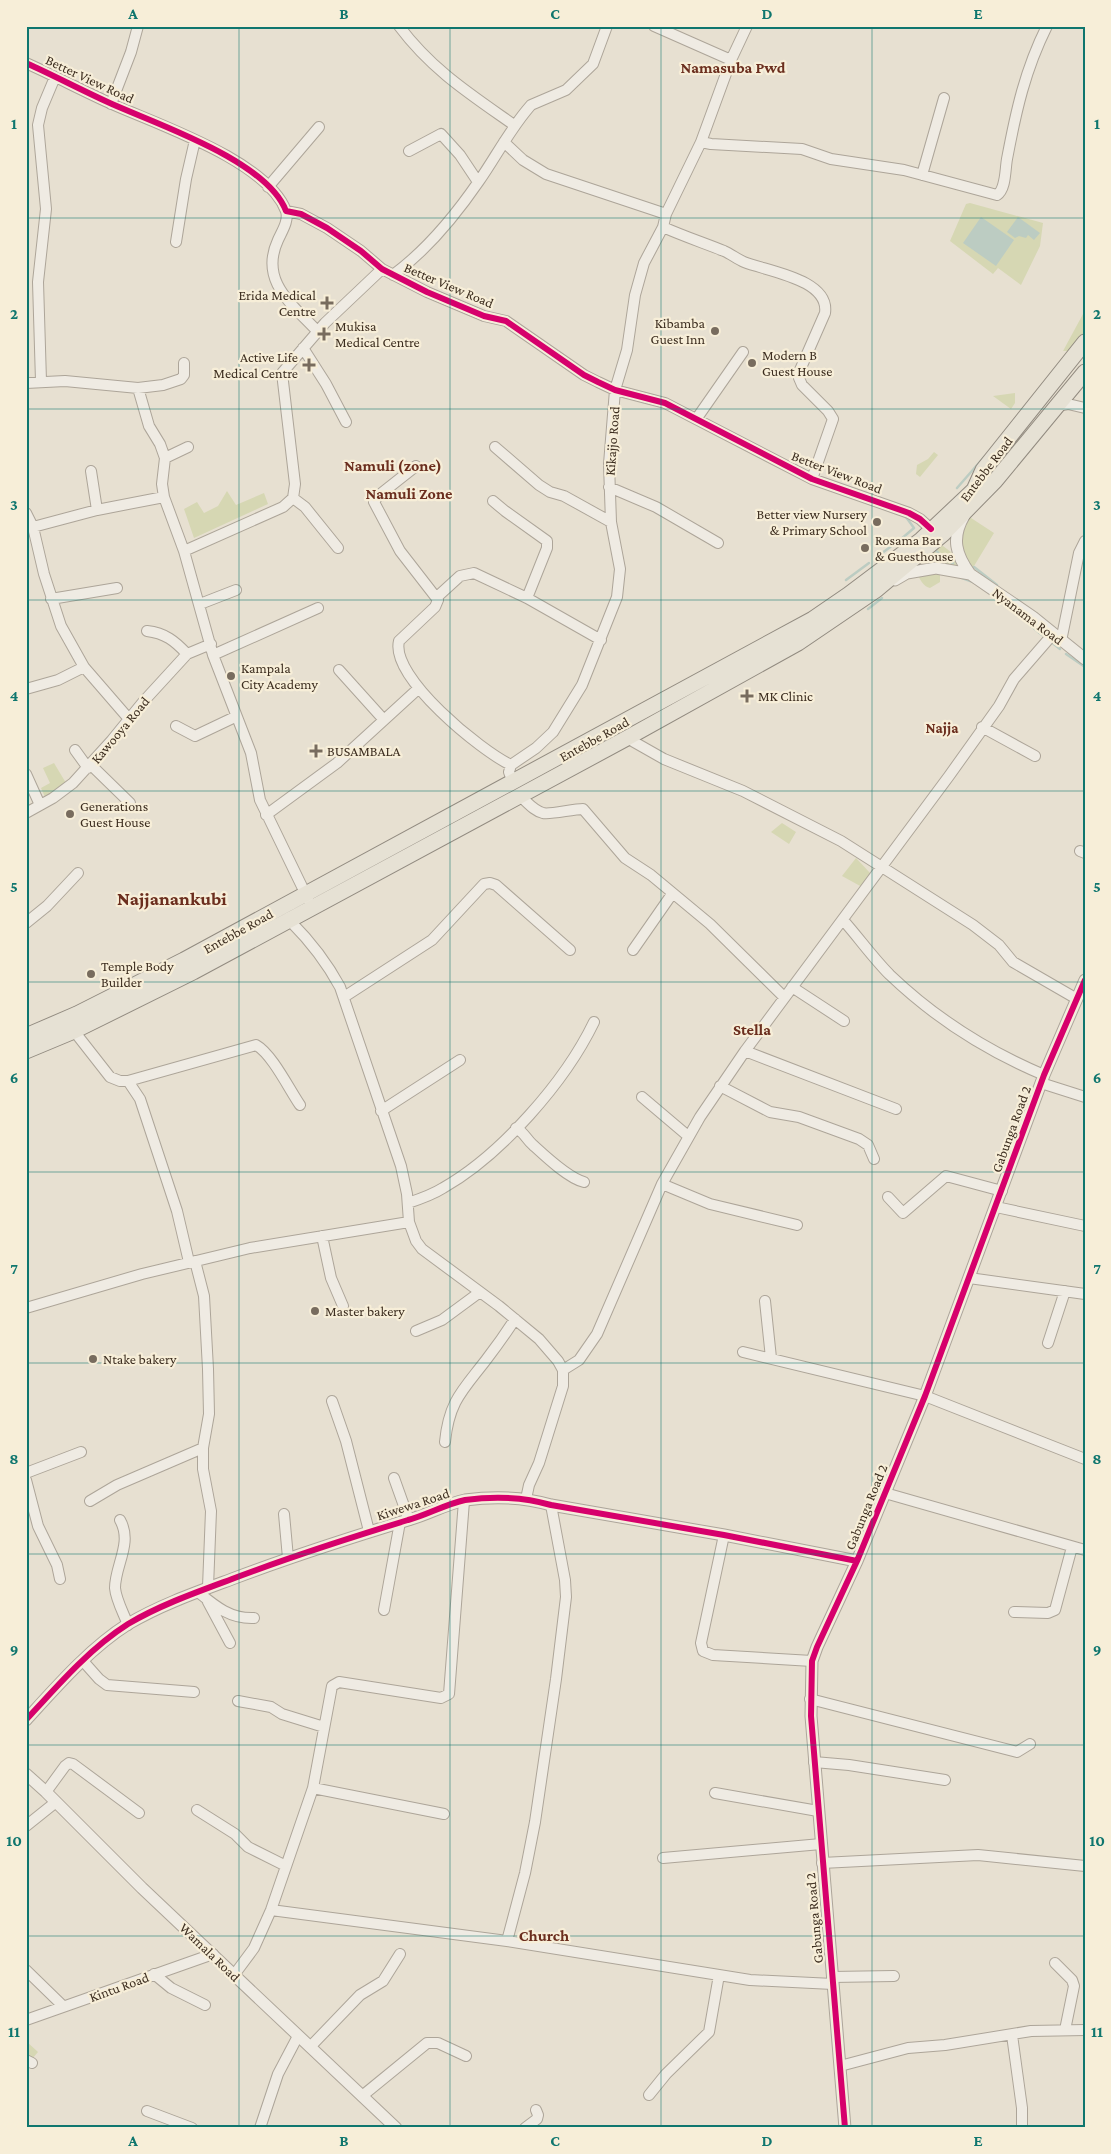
<svg xmlns="http://www.w3.org/2000/svg" width="1111" height="2154" font-family="'Crimson Pro',serif">
  <style>
    .green { fill: #d6d7b3 }
    .water { fill: #bcccc2 }
    .lines { fill: none; stroke-linecap: round; stroke-linejoin: round }
    .stream { stroke: #bcccc2; stroke-width: 2.5 }
    .minor-casing { stroke: #ada599; stroke-width: 12 }
    .tertiary-casing { stroke: #ada599; stroke-width: 13 }
    .primary-casing { stroke: #928b80; stroke-width: 17 }
    .minor { stroke: #efebe3; stroke-width: 10 }
    .tertiary { stroke: #efebe3; stroke-width: 11 }
    .primary { stroke: #e6e1d4; stroke-width: 15 }
    .cycleway-casing { stroke: #f7eed8; stroke-width: 9 }
    .cycleway { stroke: #d6006c; stroke-width: 6 }
    .grid { fill: none; stroke: #0f766e; stroke-width: 1; stroke-opacity: 0.55 }
    .poi-dot { fill: #786c5e; stroke: #f7eed8; stroke-width: 2 }
    .labels { text-anchor: middle; stroke-width: 4.5; stroke-linejoin: round; paint-order: stroke }
    .street-label { font-size: 14px; fill: #3d2e20; stroke: #f7eed8 }
    .poi-label { font-size: 14px; fill: #3d2e20; stroke: #f7eed8; text-anchor: start }
    .neighbourhood-label { font-size: 15px; font-weight: bold; fill: #6b2e1e; stroke: #f7eed8 }
    .quarter-label { font-size: 16px; font-weight: bold; fill: #6b2e1e; stroke: #f7eed8 }
    .district-label { font-size: 19px; font-weight: bold; fill: #6b2e1e; stroke: #f7eed8 }
    .neatline { fill: none; stroke: #0f766e; stroke-width: 2 }
    .grid-label { font-size: 16px; text-anchor: middle; font-weight: bold; fill: #0f766e }
  </style>
  <rect width="100%" height="100%" fill="#e7e0d1"/>
  <path class="green" d="M970 203 1043 223 1040 246 1021 285 998 268 993 274 950 241 966 204Z
    M1083 314 1085 315V333L1072 351H1063Z
    M1015 393V403L1011 409 993 396Z
    M934 452 938 455 920 477 916 474 917 465 928 459Z
    M227 491 236 505 264 493 268 504 194 538 184 509 197 502 204 513 218 506Z
    M968 516 994 533 971 571C960 547 959 541 968 516Z
    M939 543 955 555 957 567 942 565 928 552Z
    M933 573 940 575V582L930 588C924 587 920 580 918 575Z
    M54 763 66 783 45 797 41 788 50 783 43 768Z
    M782 823 796 832 789 844 771 832Z
    M856 858 871 874 862 887 842 876Z
    M26 2041 38 2052 32 2059 26 2056Z"/>
  <path class="water" d="M981 217 1014 240 996 266 963 243Z
    M1018 217 1040 233 1034 240 1028 235 1026 238 1019 236 1015 238 1007 232Z"/>
  <g class="lines">
    <path class="stream" d="M957 488 985 456
      M906 517 914 528
      M900 540 914 528
      M933 548 947 561 953 563
      M878 556 893 545
      M974 567 997 585 996 587
      M962 578 973 582
      M846 580 869 563
      M1007 606 1042 635
      M868 609 882 598
      M1050 641 1060 649
      M1066 654 1085 667"/>
    <g class="minor-casing">
      <path id="minor" d="M399 26C432 70 470 94 514 125
        M654 26 731 60
        M26 63C55 76 83 91 112 104 159 125 267 161 286 211L301 214 327 228 361 251 382 269 427 292 484 316 506 321 584 375 598 382 615 390 665 403 812 479 909 513 920 519 931 529
        M111 104 131 52 138 26
        M504 142 523 160 546 174 666 214
        M701 142 711 144 802 149 831 159 904 170 997 195C1006 189 1005 170 1007 159 1016 111 1025 70 1047 26
        M409 151 441 134 460 155 478 182
        M922 175 944 98
        M268 187 319 127
        M286 211C289 221 282 231 278 240 259 281 292 304 317 331
        M663 227C683 236 704 243 724 251 731 254 737 259 744 262 766 271 830 279 825 313L800 370 799 378 802 385 828 411 833 419 812 479
        M176 242 186 179 195 140
        M393 275C427 250 455 216 479 181 495 158 508 133 526 111L531 105 566 90 593 64 607 26
        M303 348 326 384 346 422
        M41 381 38 282 46 209 38 125 42 108 55 77
        M26 383 65 381 138 388 163 385 181 379 184 375V363
        M138 388 149 426 160 444 165 458
        M1057 406 1068 404 1085 408
        M697 418 743 352
        M188 447 165 458 162 484 164 497 184 551 213 655 251 753 260 800 308 899
        M495 447 539 485 550 492 564 496 611 522
        M416 466 378 496 374 502 400 551 438 600 435 607 399 641C390 677 481 751 511 765
        M91 471 97 510
        M609 487 656 507 718 543
        M293 498 305 507 338 548
        M493 501 505 511 547 541V548L527 598
        M26 513 33 527 44 574 61 626 84 667 129 719
        M33 527 97 510 164 497
        M184 551 283 507 293 498 295 484 282 373 325 323 382 269
        M437 597 460 576 474 573 527 598 601 640
        M51 599 117 588
        M200 604 236 590
        M147 631C165 633 175 641 187 654
        M1061 641 1079 553 1085 541
        M213 655 318 608
        M339 670 384 720
        M26 689 58 680 84 667
        M176 726 195 736 235 717
        M982 727 1035 756
        M627 738 664 759 743 791 841 841 973 925 999 945 1013 962 1077 999
        M75 750 88 768
        M91 765 130 803
        M26 774 40 805
        M513 783 509 772 511 765 536 748 553 732 582 685 617 597 620 569 611 522 609 464 615 390 627 350 635 295 644 263 663 227 666 214 701 142 731 60 747 26
        M520 796C527 802 534 811 543 813 549 815 573 809 583 809L625 858 651 875 710 924 784 997
        M26 813 53 798 73 783 112 740 143 702 187 654 211 644
        M266 815 337 763 419 688
        M1080 851 1085 853
        M843 920C859 938 873 958 890 975 935 1018 987 1051 1044 1075
        M26 923 47 906 78 873
        M285 923 291 922C311 942 327 963 340 987L401 1166 407 1194 409 1222 416 1241 422 1249 499 1306 539 1339 558 1361 563 1370V1386L539 1463 529 1485 526 1499
        M633 950 672 894
        M792 987 844 1021
        M344 997 432 940 484 884 490 883 496 885 570 950
        M74 1031 110 1077 120 1081H128L256 1045C272 1054 289 1089 300 1105
        M745 1051 896 1109
        M128 1081 140 1099 177 1211 189 1262
        M1041 1083 1085 1097
        M720 1086 770 1112 799 1117 859 1139 868 1145 874 1159
        M642 1097 688 1136
        M381 1111 460 1060
        M516 1128C524 1132 526 1139 533 1145 545 1156 568 1178 584 1182
        M662 1184 710 1204 797 1225
        M888 1197 903 1213 946 1176 1002 1191
        M408 1203C420 1199 432 1195 443 1188 501 1155 565 1082 594 1022
        M996 1207 1085 1226
        M322 1236 331 1278 343 1306
        M195 1261 204 1296 208 1369 209 1414 203 1448V1469L211 1511 208 1587
        M969 1278 1085 1294
        M765 1301 771 1358
        M26 1308 142 1274 250 1248 409 1222
        M416 1331 442 1320 480 1292
        M1048 1343 1065 1291
        M743 1352 925 1396 1085 1459
        M563 1370 579 1360 597 1334 662 1184 700 1117 745 1051 949 776 999 706 1014 679 1053 634
        M332 1401 346 1441 369 1531
        M445 1442C449 1401 463 1390 486 1360 496 1347 506 1333 515 1319
        M26 1473 81 1452
        M394 1478 409 1520
        M26 1480 38 1526 57 1565 60 1579
        M885 1493 1085 1550
        M90 1501 117 1485 203 1448
        M284 1514 288 1558
        M120 1520C133 1543 115 1565 115 1588 116 1600 124 1614 128 1625
        M724 1535 701 1643 703 1651 713 1655 812 1661
        M198 1592C215 1606 230 1619 254 1618
        M208 1602 230 1643
        M384 1610 400 1522
        M1014 1612 1048 1613 1055 1610 1072 1547
        M83 1661 99 1679 107 1685 194 1692
        M810 1699 1017 1752 1030 1744
        M238 1701 271 1707 282 1714 324 1727
        M814 1762 849 1765 945 1780
        M313 1788 444 1814
        M46 1792 65 1766 69 1763 73 1764 139 1813
        M715 1793 818 1811
        M197 1810 235 1834 248 1847 286 1866
        M26 1826 56 1802
        M663 1858 821 1844
        M822 1863 978 1855 1085 1866
        M271 1910 507 1941 719 1975 709 2032 666 2074 649 2095
        M507 1941 525 1873 535 1822 556 1679 566 1597 565 1580 551 1505
        M1055 1963 1072 1980 1074 1986 1065 2030
        M26 1970 63 2006
        M154 1974 171 1988 205 2005
        M234 1975 254 1948 271 1910 313 1788 332 1686 339 1682 441 1698 449 1694 464 1501
        M719 1975 750 1980 833 1984
        M832 1977 894 1976
        M26 2020 213 1954
        M1012 2035 1022 2108V2128
        M310 2047 360 1995 383 1981 400 1954
        M26 2060 32 2063
        M840 2066 908 2048 945 2045 1031 2031 1085 2030
        M362 2096 427 2043H438L466 2056
        M147 2111 192 2128
        M260 2128 278 2074 298 2036
        M525 2128 537 2119 538 2115 536 2110"/>
    </g>
    <g class="tertiary-casing">
      <path id="tertiary" d="M964 516C951 538 956 555 970 574
        M895 580 907 573 936 568 970 574 1033 617 1085 659
        M26 1720C57 1686 90 1648 128 1624 160 1605 197 1592 232 1579 290 1557 349 1538 408 1520 427 1515 446 1504 465 1500 494 1496 524 1497 551 1505L724 1535 857 1561
        M26 1774 46 1792 142 1888 396 2128
        M845 2128 811 1716 812 1661 817 1647 857 1561 925 1396 1044 1075 1085 980"/>
    </g>
    <g class="primary-casing">
      <path id="primary" d="M26 1036 77 1014 184 960 813 619 848 595 921 540 974 490 983 470 1085 342
        M26 1051 74 1031 193 972 627 738 798 643 876 590 943 534 995 481 1085 372"/>
    </g>
    <use href="#minor" class="minor"/>
    <use href="#tertiary" class="tertiary"/>
    <use href="#primary" class="primary"/>
    <g class="cycleway-casing">
      <path id="cycleway" d="M26 63C55 76 83 91 112 104 159 125 267 161 286 211L301 214 327 228 361 251 382 269 427 292 484 316 506 321 584 375 598 382 615 390 665 403 812 479 909 513 920 519 931 529
        M26 1720C57 1686 90 1648 128 1624 160 1605 197 1592 232 1579 290 1557 349 1538 408 1520 427 1515 446 1504 465 1500 494 1496 524 1497 551 1505L724 1535 857 1561
        M845 2128 811 1716 812 1661 817 1647 857 1561 925 1396 1044 1075 1085 980"/>
    </g>
    <use href="#cycleway" class="cycleway"/>
  </g>
  <path class="grid" d="M239 26V2128M450 26V2128M661 26V2128M872 26V2128M26 218H1085M26 409H1085M26 600H1085M26 791H1085M26 982H1085M26 1172H1085M26 1363H1085M26 1554H1085M26 1745H1085M26 1936H1085"/>
  <g class="poi-dot">
    <path d="M324.5 295.5h5v5h5v5h-5v5h-5v-5h-5v-5h5z"/>
    <circle cx="715" cy="331" r="5"/>
    <path d="M321.5 326.5h5v5h5v5h-5v5h-5v-5h-5v-5h5z"/>
    <circle cx="752" cy="363" r="5"/>
    <path d="M306.5 357.5h5v5h5v5h-5v5h-5v-5h-5v-5h5z"/>
    <circle cx="877" cy="522" r="5"/>
    <circle cx="865" cy="548" r="5"/>
    <circle cx="231" cy="676" r="5"/>
    <path d="M744.5 688.5h5v5h5v5h-5v5h-5v-5h-5v-5h5z"/>
    <path d="M313.5 743.5h5v5h5v5h-5v5h-5v-5h-5v-5h5z"/>
    <circle cx="70" cy="814" r="5"/>
    <circle cx="91" cy="974" r="5"/>
    <circle cx="315" cy="1311" r="5"/>
    <circle cx="93" cy="1359" r="5"/>
  </g>
  <g class="labels">
    <g class="street-label">
      <text transform="translate(90 79) rotate(25)" y="5">Better View Road</text>
      <text transform="translate(449 285) rotate(23)" y="5">Better View Road</text>
      <text transform="translate(612 441) rotate(-86)" y="5">Kikajjo Road</text>
      <text transform="translate(986 469) rotate(-53)" y="5">Entebbe Road</text>
      <text transform="translate(837 472) rotate(21)" y="5">Better View Road</text>
      <text transform="translate(1028 616) rotate(37)" y="5">Nyanama Road</text>
      <text transform="translate(120 730) rotate(-50)" y="5">Kawooya Road</text>
      <text transform="translate(594 739) rotate(-29)" y="5">Entebbe Road</text>
      <text transform="translate(238 931) rotate(-29)" y="5">Entebbe Road</text>
      <text transform="translate(1011 1129) rotate(-70)" y="5">Gabunga Road 2</text>
      <text transform="translate(413 1504) rotate(-18)" y="5">Kiwewa Road</text>
      <text transform="translate(866 1507) rotate(-68)" y="5">Gabunga Road 2</text>
      <text transform="translate(814 1918) rotate(-95)" y="5">Gabunga Road 2</text>
      <text transform="translate(210 1952) rotate(44)" y="5">Wamala Road</text>
      <text transform="translate(119 1987) rotate(-20)" y="5">Kintu Road</text>
    </g>
    <g class="poi-label">
      <text x="316" y="300" text-anchor="end">Erida Medical<tspan x="316" dy="16">Centre</tspan></text>
      <text x="705" y="328" text-anchor="end">Kibamba<tspan x="705" dy="16">Guest Inn</tspan></text>
      <text x="335" y="331">Mukisa<tspan x="335" dy="16">Medical Centre</tspan></text>
      <text x="762" y="360">Modern B<tspan x="762" dy="16">Guest House</tspan></text>
      <text x="298" y="362" text-anchor="end">Active Life<tspan x="298" dy="16">Medical Centre</tspan></text>
      <text x="867" y="519" text-anchor="end">Better view Nursery<tspan x="867" dy="16">&amp; Primary School</tspan></text>
      <text x="875" y="545">Rosama Bar<tspan x="875" dy="16">&amp; Guesthouse</tspan></text>
      <text x="241" y="673">Kampala<tspan x="241" dy="16">City Academy</tspan></text>
      <text x="758" y="701">MK Clinic</text>
      <text x="327" y="756">BUSAMBALA</text>
      <text x="80" y="811">Generations<tspan x="80" dy="16">Guest House</tspan></text>
      <text x="101" y="971">Temple Body<tspan x="101" dy="16">Builder</tspan></text>
      <text x="325" y="1316">Master bakery</text>
      <text x="103" y="1364">Ntake bakery</text>
    </g>
    <g class="neighbourhood-label">
      <text x="942" y="733">Najja</text>
    </g>
    <g class="quarter-label">
      <text x="733" y="73">Namasuba Pwd</text>
      <text x="393" y="471">Namuli (zone)</text>
      <text x="409" y="499">Namuli Zone</text>
      <text x="752" y="1035">Stella</text>
      <text x="544" y="1941">Church</text>
    </g>
    <g class="district-label">
      <text x="172" y="905">Najjanankubi</text>
    </g>
  </g>
  <rect width="1111" height="2154" fill="none" stroke="#f7eed8" stroke-width="55"/>
  <rect x="28" y="28" width="1056" height="2098" class="neatline"/>
  <g class="grid-label">
    <text x="133" y="19">A</text>
    <text x="344" y="19">B</text>
    <text x="555" y="19">C</text>
    <text x="767" y="19">D</text>
    <text x="978" y="19">E</text>
    <text x="14" y="129">1</text>
    <text x="1097" y="129">1</text>
    <text x="14" y="319">2</text>
    <text x="1097" y="319">2</text>
    <text x="14" y="510">3</text>
    <text x="1097" y="510">3</text>
    <text x="14" y="701">4</text>
    <text x="1097" y="701">4</text>
    <text x="14" y="892">5</text>
    <text x="1097" y="892">5</text>
    <text x="14" y="1083">6</text>
    <text x="1097" y="1083">6</text>
    <text x="14" y="1274">7</text>
    <text x="1097" y="1274">7</text>
    <text x="14" y="1464">8</text>
    <text x="1097" y="1464">8</text>
    <text x="14" y="1655">9</text>
    <text x="1097" y="1655">9</text>
    <text x="14" y="1846">10</text>
    <text x="1097" y="1846">10</text>
    <text x="14" y="2037">11</text>
    <text x="1097" y="2037">11</text>
    <text x="133" y="2146">A</text>
    <text x="344" y="2146">B</text>
    <text x="555" y="2146">C</text>
    <text x="767" y="2146">D</text>
    <text x="978" y="2146">E</text>
  </g>
</svg>
